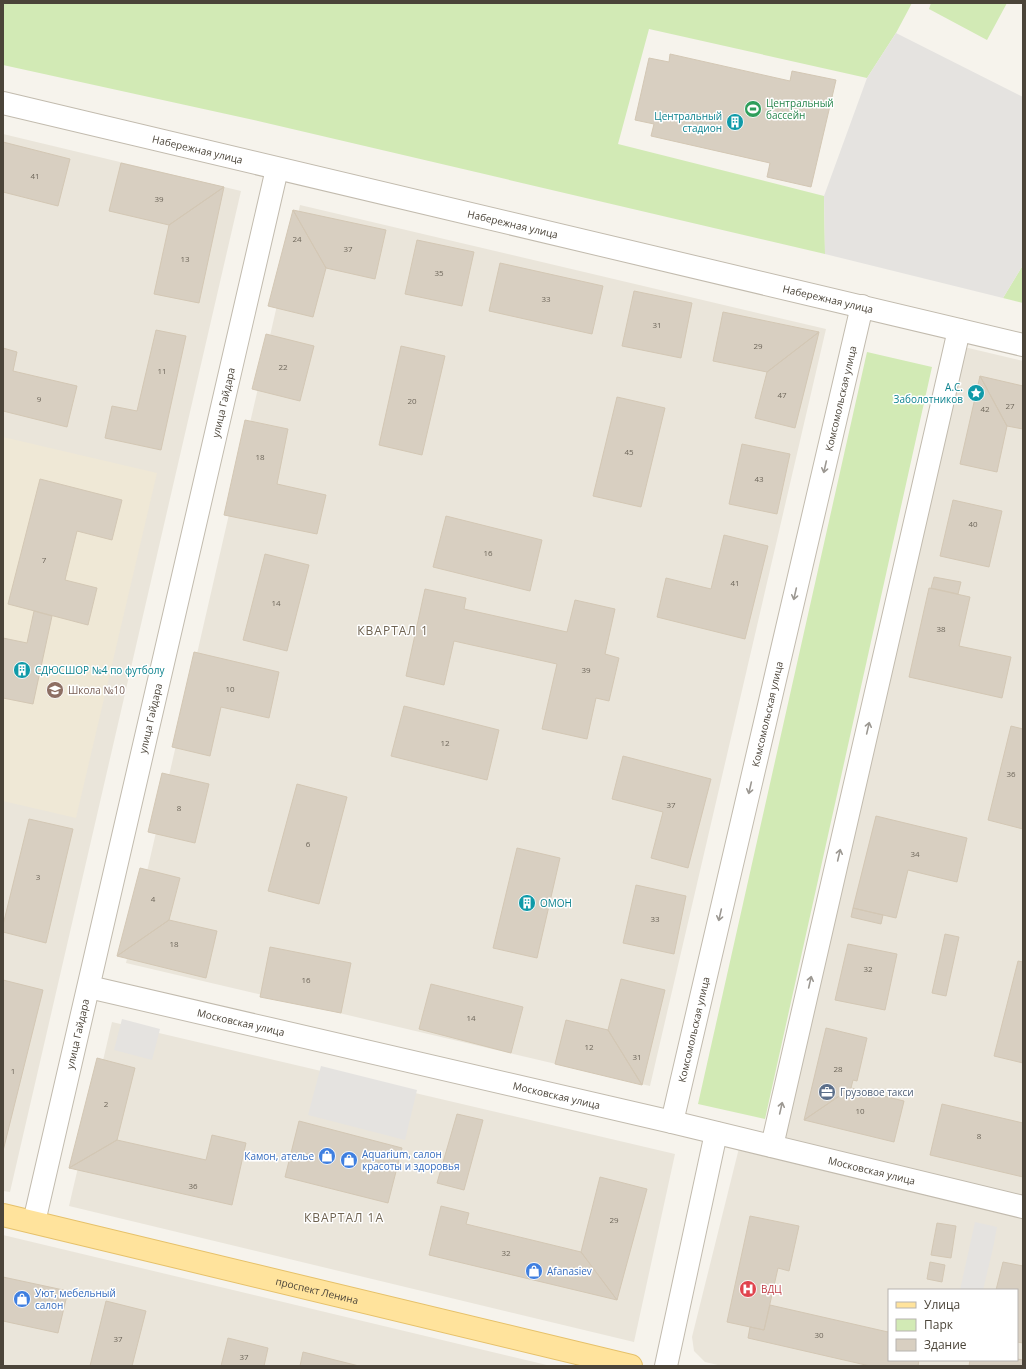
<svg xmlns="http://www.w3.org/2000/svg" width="1026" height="1369" font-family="'Open Sans',sans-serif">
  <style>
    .residential { fill: #eae5da; fill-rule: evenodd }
    .education { fill: #efe8d6 }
    .green { fill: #d2eab5 }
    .parking { fill: #e5e3e0 }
    .building { fill: #d8cfc1; stroke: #d3c7b4 }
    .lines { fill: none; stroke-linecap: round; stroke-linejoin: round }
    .minor-casing { stroke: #c2bbae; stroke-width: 24 }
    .tertiary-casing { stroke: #c2bbae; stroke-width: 24 }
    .primary-casing { stroke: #e6c16a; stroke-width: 24 }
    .minor { stroke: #fff; stroke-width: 22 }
    .tertiary { stroke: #fff; stroke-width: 22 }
    .primary { stroke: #ffe39c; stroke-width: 22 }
    .oneway { stroke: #9c9892 }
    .labels { text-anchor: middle; stroke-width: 3; stroke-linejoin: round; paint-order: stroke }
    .number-label { font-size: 8px; fill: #6e675b }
    .leisure-label { font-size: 10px; fill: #27864d; stroke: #fff; text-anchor: start }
    .culture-label { font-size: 10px; fill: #0d838f; stroke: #fff; text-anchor: end }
    .street-label { font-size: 10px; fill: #4b4439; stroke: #fff }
    .education-label { font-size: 10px; fill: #785e54; stroke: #fff; text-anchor: start }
    .service-label { font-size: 10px; fill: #4e5e75; stroke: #fff; text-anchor: start }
    .shop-label { font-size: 10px; fill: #366cbe; stroke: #fff; text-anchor: start }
    .health-label { font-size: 10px; fill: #be3a42; stroke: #fff; text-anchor: start }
    .quarter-label { font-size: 12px; letter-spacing: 1px; fill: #6e6250; stroke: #fff }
  </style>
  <rect width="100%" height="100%" fill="#f6f3ec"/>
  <path class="residential" d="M3 134 241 191 10 1192 3 1191Z
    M300 205 826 329 650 1086 126 963Z
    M964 347 1023 361V1202L778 1142Z
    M112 1022 675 1154 634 1342 69 1206Z
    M740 1144 1023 1213V1366H722L705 1362 694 1351 692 1337ZM889 1290H1017V1360H889Z
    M3 1235 551 1366H3Z"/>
  <path class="education" d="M3 437 157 473 76 818 3 801Z"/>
  <path class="green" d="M3 3H912L896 33 867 78 649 29 618 144 824 196 825 254 258 121 3 65Z
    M931 3H1007L987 40 929 9Z
    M1023 265V303L1003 298Z
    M867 352 932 367 765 1119 698 1104Z"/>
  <path class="parking" d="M896 33 1023 97V265L1003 298 825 254 824 196 867 78Z
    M122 1019 160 1029 152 1060 114 1050Z
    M321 1066 417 1090 405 1140 308 1115Z
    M975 1222 997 1227 993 1248 983 1290H960Z"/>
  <path class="building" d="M670 54 790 81 792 71 836 80 811 187 767 177 770 163 651 136 654 124 635 120 649 58 669 62Z
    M3 142 70 159 58 206 3 192Z
    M121 163 224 187 169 225 109 211Z
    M224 187 199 303 154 294 169 225Z
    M293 210 386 230 375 279 326 268Z
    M293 210 326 268 313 317 268 306Z
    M417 240 474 252 462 306 405 294Z
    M500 263 603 286 592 334 489 311Z
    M634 291 692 303 681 358 622 346Z
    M723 312 819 332 767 372 713 361Z
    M156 330 186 336 161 450 105 438 112 406 137 411Z
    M819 332 795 428 755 418 767 372Z
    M266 334 314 346 300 401 252 389Z
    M401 346 445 356 422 455 379 445Z
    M3 348 17 352 13 371 77 386 67 427 3 411Z
    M980 376 1023 386V429L1007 426Z
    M980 376 1007 426 997 472 960 464Z
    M617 397 665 408 641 507 593 496Z
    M245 420 288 429 277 484 326 495 317 534 224 515Z
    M742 444 790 454 777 514 729 504Z
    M40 479 122 500 112 540 77 531 65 580 97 588 88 625 8 604Z
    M953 500 1002 511 989 567 940 556Z
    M446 516 542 540 530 591 433 567Z
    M724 535 768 546 745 639 657 617 666 578 711 589Z
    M265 554 309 565 287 651 243 640Z
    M934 577 961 582 958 594 931 588Z
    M929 588 970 597 959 646 1011 657 1002 698 909 677Z
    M425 589 466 598 464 609 567 632 575 600 615 609 605 654 619 658 609 701 596 698 587 739 542 729 557 664 454 641 444 685 406 676Z
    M34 611 52 616 33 704 3 698V638L27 643Z
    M194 652 279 672 269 718 221 707 210 756 172 747Z
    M404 706 499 730 487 780 391 756Z
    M1011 726 1023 729V829L988 820Z
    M623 756 711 779 688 868 651 858 663 812 612 799Z
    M162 773 209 784 195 843 148 832Z
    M297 784 347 797 319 904 268 891Z
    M876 816 967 838 957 882 908 870 896 918 853 908Z
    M29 819 73 829 46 943 3 932V925Z
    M517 848 560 858 537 958 493 948Z
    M140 868 180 878 169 920 117 956Z
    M636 885 686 896 674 954 623 943Z
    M853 908 883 915 881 924 851 917Z
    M169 920 217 931 206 978 117 956Z
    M945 934 959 937 946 996 932 993Z
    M848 944 897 954 885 1010 835 1000Z
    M270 947 351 963 341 1013 260 997Z
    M1018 961 1023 962V1063L994 1056Z
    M621 979 665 990 642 1085 608 1030Z
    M3 980 43 990 3 1151Z
    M431 984 523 1007 511 1053 419 1029Z
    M566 1020 608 1030 642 1085 555 1064Z
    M826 1028 867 1038 857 1081 853 1080 851 1088 804 1120Z
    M97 1058 135 1068 117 1140 69 1168Z
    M851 1088 904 1101 894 1142 804 1120Z
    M942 1104 1023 1123V1177L930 1155Z
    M457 1114 483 1120 464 1190 437 1183Z
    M299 1121 402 1148 388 1203 285 1177Z
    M212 1135 246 1143 232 1205 69 1168 117 1140 206 1160Z
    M600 1177 647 1189 617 1300 581 1252Z
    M441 1206 469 1213 466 1224 581 1252 617 1300 429 1255Z
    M750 1216 799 1226 789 1271 778 1268 764 1330 727 1322Z
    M937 1223 956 1226 951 1258 931 1255Z
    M930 1262 945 1265 942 1282 927 1279Z
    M1003 1262 1023 1266V1343L1017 1342V1290H996Z
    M3 1277 68 1291 58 1333 3 1321Z
    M106 1301 146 1311 132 1366H90Z
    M770 1305 888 1332 889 1329V1360H919L918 1366H870L748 1338 750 1327 764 1330Z
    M228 1338 268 1348 264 1366H221Z
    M303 1352 359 1366H300Z
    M1017 1359 1023 1360V1366H969L970 1360H1017Z"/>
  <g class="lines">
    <g class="minor-casing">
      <g id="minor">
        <path id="s1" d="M89 987 672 1122 1023 1207"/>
        <path id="s2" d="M672 1122 862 306"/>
        <path d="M772 1146 959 330"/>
        <path id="s3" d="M34 1222 277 169"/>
        <path d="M666 1366 716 1133"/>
      </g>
    </g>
    <g class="tertiary-casing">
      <g id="tertiary">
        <path id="s4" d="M3 103 1023 345"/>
      </g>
    </g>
    <g class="primary-casing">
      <g id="primary">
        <path id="s5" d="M3 1215 631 1366"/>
      </g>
    </g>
    <use href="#minor" class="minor"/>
    <use href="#tertiary" class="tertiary"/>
    <use href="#primary" class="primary"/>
  </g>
  <defs><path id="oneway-shaft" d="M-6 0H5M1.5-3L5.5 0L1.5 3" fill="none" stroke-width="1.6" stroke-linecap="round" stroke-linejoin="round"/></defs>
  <g class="oneway">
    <use href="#oneway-shaft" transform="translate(825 467) rotate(103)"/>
    <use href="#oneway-shaft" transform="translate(795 594) rotate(103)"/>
    <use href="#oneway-shaft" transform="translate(868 728) rotate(-77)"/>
    <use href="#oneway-shaft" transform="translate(750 788) rotate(103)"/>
    <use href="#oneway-shaft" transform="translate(839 855) rotate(-77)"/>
    <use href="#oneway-shaft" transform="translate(720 915) rotate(103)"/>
    <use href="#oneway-shaft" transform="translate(810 982) rotate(-77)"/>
    <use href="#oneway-shaft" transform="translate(781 1108) rotate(-77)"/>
  </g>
  <defs>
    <g id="stadium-disc" transform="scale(0.9)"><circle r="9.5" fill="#2e9e5b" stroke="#fff"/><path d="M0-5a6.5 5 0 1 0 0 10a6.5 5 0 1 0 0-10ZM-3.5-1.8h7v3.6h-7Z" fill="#fff"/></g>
    <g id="building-disc" transform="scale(0.9)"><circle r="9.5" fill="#0f9aa8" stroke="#fff"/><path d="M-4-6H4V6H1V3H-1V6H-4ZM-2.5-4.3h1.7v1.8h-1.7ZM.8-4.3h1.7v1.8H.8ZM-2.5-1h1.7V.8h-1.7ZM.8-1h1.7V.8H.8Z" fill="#fff"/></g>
    <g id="sight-disc" transform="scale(0.9)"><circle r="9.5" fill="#0f9aa8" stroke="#fff"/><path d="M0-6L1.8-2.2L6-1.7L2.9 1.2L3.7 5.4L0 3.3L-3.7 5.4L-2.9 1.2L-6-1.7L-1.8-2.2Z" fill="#fff"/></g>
    <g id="school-disc" transform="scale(0.9)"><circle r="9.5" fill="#8d6e63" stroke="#fff"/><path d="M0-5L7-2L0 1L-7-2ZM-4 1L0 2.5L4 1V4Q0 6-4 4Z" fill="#fff"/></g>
    <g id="office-disc" transform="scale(0.9)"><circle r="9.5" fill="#5c6f8a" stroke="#fff"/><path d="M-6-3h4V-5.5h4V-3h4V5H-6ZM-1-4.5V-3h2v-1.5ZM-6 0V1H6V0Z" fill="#fff"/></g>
    <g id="shop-disc" transform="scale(0.9)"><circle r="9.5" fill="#3f7fe0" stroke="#fff"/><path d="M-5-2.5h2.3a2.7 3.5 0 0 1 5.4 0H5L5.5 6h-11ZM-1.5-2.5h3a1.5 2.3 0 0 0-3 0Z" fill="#fff"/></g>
    <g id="hospital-disc" transform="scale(0.9)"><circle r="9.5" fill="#e0444e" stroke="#fff"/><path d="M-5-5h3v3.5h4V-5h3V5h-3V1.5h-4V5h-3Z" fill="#fff"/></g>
  </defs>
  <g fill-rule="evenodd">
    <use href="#stadium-disc" x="753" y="109"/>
    <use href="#building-disc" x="735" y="122"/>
    <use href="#sight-disc" x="976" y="393"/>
    <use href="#building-disc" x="22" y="670"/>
    <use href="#school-disc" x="55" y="690"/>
    <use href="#building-disc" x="527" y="903"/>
    <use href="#office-disc" x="827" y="1092"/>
    <use href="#shop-disc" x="327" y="1156"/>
    <use href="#shop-disc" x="349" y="1160"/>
    <use href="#shop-disc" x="534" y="1271"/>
    <use href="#hospital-disc" x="748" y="1289"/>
    <use href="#shop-disc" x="22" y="1299"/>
  </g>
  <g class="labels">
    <g class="number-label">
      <text x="35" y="179">41</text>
      <text x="159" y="202">39</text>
      <text x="297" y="242">24</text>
      <text x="348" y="252">37</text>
      <text x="185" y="262">13</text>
      <text x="439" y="276">35</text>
      <text x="546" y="302">33</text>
      <text x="657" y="328">31</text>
      <text x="758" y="349">29</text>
      <text x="283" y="370">22</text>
      <text x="162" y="374">11</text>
      <text x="782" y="398">47</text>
      <text x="39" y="402">9</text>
      <text x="412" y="404">20</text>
      <text x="1010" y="409">27</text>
      <text x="985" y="412">42</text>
      <text x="629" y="455">45</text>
      <text x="260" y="460">18</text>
      <text x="759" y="482">43</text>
      <text x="973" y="527">40</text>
      <text x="488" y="556">16</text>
      <text x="44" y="563">7</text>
      <text x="735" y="586">41</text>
      <text x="276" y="606">14</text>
      <text x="941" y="632">38</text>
      <text x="586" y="673">39</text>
      <text x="230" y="692">10</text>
      <text x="445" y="746">12</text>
      <text x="1011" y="777">36</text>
      <text x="671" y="808">37</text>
      <text x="179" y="811">8</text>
      <text x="308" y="847">6</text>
      <text x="915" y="857">34</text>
      <text x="38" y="880">3</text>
      <text x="153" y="902">4</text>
      <text x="655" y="922">33</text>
      <text x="174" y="947">18</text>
      <text x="868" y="972">32</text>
      <text x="306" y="983">16</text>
      <text x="471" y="1021">14</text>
      <text x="589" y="1050">12</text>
      <text x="637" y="1060">31</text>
      <text x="838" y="1072">28</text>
      <text x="13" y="1074">1</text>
      <text x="106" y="1107">2</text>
      <text x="860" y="1114">10</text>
      <text x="979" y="1139">8</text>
      <text x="193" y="1189">36</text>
      <text x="614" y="1223">29</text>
      <text x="506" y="1256">32</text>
      <text x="819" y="1338">30</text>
      <text x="118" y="1342">37</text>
      <text x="244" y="1360">37</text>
    </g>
    <g class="leisure-label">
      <text x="766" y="107">Центральный<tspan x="766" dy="12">бассейн</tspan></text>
    </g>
    <g class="culture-label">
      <text x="722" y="120">Центральный<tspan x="722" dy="12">стадион</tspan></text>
      <text x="963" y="391">А.С.<tspan x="963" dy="12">Заболотников</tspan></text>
      <text x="35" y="674" text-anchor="start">СДЮСШОР №4 по футболу</text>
      <text x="540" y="907" text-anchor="start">ОМОН</text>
    </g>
    <g class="street-label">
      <text dy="4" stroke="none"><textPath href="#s4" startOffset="200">Набережная улица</textPath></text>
      <text dy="4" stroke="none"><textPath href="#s4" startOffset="524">Набережная улица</textPath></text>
      <text dy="4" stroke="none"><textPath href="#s4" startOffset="848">Набережная улица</textPath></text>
      <text dy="4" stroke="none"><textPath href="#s2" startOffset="743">Комсомольская улица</textPath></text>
      <text dy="4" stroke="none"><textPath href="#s3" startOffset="841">улица Гайдара</textPath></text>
      <text dy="4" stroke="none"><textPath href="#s2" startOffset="419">Комсомольская улица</textPath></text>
      <text dy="4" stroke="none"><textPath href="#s3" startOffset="517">улица Гайдара</textPath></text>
      <text dy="4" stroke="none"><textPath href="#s1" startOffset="156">Московская улица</textPath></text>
      <text dy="4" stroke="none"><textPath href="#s2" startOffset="95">Комсомольская улица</textPath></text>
      <text dy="4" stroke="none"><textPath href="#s3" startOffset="193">улица Гайдара</textPath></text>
      <text dy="4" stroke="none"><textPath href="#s1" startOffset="480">Московская улица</textPath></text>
      <text dy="4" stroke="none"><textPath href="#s1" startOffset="804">Московская улица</textPath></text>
      <text dy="4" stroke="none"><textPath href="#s5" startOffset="323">проспект Ленина</textPath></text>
    </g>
    <g class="education-label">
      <text x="68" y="694">Школа №10</text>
    </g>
    <g class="service-label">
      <text x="840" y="1096">Грузовое такси</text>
    </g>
    <g class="shop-label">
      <text x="362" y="1158">Aquarium, салон<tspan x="362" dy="12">красоты и здоровья</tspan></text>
      <text x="314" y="1160" text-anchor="end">Камон, ателье</text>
      <text x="547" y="1275">Afanasiev</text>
      <text x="35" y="1297">Уют, мебельный<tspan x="35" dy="12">салон</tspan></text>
    </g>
    <g class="health-label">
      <text x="761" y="1293">ВДЦ</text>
    </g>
    <g class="quarter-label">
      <text x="393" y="635">КВАРТАЛ 1</text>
      <text x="344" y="1222">КВАРТАЛ 1А</text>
    </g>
  </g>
  <rect width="1026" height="1369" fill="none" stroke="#4b4439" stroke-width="8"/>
  <rect x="888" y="1289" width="130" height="72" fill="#ffffff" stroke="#b7b4b0"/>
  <rect x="896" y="1302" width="20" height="6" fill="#ffe39c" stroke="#b7b4b0"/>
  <text x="924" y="1309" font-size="12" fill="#4b4439">Улица</text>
  <rect x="896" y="1319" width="20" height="12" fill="#d2eab5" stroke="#b7b4b0"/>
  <text x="924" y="1329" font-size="12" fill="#4b4439">Парк</text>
  <rect x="896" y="1339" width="20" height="12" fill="#d8cfc1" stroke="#b7b4b0"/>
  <text x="924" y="1349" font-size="12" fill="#4b4439">Здание</text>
</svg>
